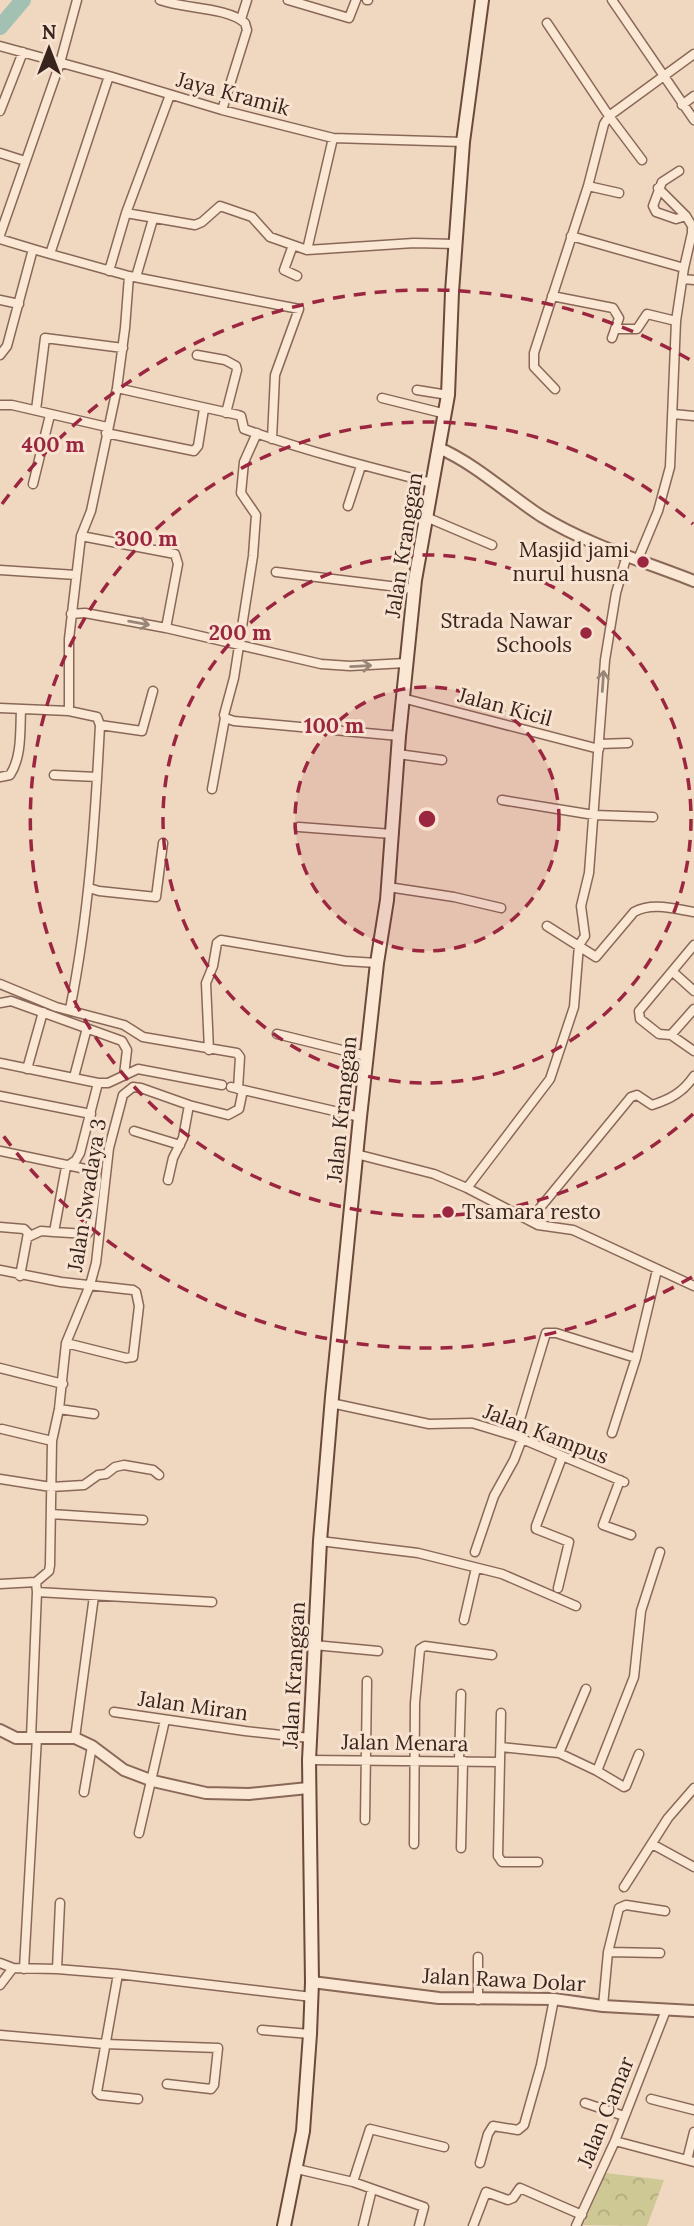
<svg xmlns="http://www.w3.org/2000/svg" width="694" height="2226" font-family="Lora,serif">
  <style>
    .forest { fill: url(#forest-crowns) }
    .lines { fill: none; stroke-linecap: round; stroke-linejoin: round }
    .river { stroke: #a3c1b2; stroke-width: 16 }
    .minor-casing { stroke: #896858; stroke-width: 11 }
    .tertiary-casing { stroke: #896858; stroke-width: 14 }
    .secondary-casing { stroke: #6b493b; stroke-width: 16 }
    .minor { stroke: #fae7d4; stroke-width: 8 }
    .tertiary { stroke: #fae7d4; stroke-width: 10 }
    .secondary { stroke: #fae7d4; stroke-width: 12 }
    .oneway { stroke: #998678 }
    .ring { fill: none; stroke: #9a263f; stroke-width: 3.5; stroke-dasharray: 12 9 }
    .poi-dot { fill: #9a263f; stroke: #f7e3d0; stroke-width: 2.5 }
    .labels { text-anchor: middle; stroke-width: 6; stroke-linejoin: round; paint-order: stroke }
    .street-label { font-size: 21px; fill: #38241d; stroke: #f7e3d0 }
    .poi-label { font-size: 21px; fill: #38241d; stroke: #f7e3d0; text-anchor: end }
    .centre { fill: #9a263f; stroke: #f7e3d0; stroke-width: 3.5 }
    .ring-label { font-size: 21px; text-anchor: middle; font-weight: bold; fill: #9a263f; stroke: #f7e3d0; stroke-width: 6; stroke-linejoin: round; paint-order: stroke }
  </style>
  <defs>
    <pattern id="forest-crowns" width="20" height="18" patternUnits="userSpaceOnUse" patternTransform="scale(1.75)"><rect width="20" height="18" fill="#cec894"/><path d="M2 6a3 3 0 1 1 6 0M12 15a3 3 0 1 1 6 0" fill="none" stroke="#b2ac7f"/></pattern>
  </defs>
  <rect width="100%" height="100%" fill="#efd7c0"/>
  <path class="forest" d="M606 2173 664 2180 647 2226 583 2225Z"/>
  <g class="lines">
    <path class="river" d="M0 27 23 0"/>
    <g class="minor-casing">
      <path id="minor" d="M160 0C184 9 227 7 245 23L247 30 222 110
        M288 0 349 18 356 0
        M367 0H368
        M612 0 694 120
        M241 19 247 0
        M547 23 609 116 642 160
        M0 46 109 76 222 110 333 138 463 142
        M682 105 694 96
        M0 111 23 52
        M0 153 25 161
        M679 171 662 182 653 206 656 212 676 219 686 216
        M588 186 619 193
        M126 213 195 225 202 222 220 206 252 217 270 237 307 250 414 243 455 244
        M0 235 60 63 77 0
        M571 236 684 268
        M0 239 33 249
        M293 245 284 270 297 276
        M307 250 333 138
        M109 271 126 213 170 95
        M129 276 299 309 275 375 272 439
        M136 277 153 219
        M683 279 694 280
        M552 296 613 308 619 318 612 338
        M0 300 19 304
        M615 329H637L647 314 676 321
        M0 355 7 346 33 249 50 254
        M197 355 225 360 236 366 237 370 226 413
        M117 388 238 415 241 416 244 429C306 451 369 467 432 483
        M555 389 534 367V353L588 186 604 124 609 116 694 54
        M417 390 448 395
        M382 398 446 414
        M0 405H12L107 427
        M36 410 45 338 123 348
        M673 414 694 416
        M106 433 194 451 198 446 204 409
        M257 433 244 462 241 493 256 515 253 556 234 678 224 715 225 718 234 721 399 736
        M33 484 50 415
        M348 506 361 466
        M426 517 492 545
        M81 536 175 554 178 564 166 628
        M638 559 658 511 670 467 676 321 684 268 692 233V226L686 216 658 188
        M0 570 76 575
        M276 572 414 589
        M71 614 85 613 166 628 321 664 350 666 406 663
        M402 698 599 749
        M0 708 69 711 97 717 100 725C95 821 89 915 70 1009
        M69 711V639L81 536 91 511 117 388 125 328 129 276 50 254 109 76
        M100 725 142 731 153 691
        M599 744 628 743
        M398 754 442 760
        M54 775 97 777
        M0 777 10 775C22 757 20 730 21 710
        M212 789 225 718
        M502 800 594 815 653 817
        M299 827 392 834
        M388 887 454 897 501 908
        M89 888 99 891 156 897 163 843
        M547 926 596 957 634 912C652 902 675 909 694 912
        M694 945 639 1011 640 1019 659 1034 671 1035 694 1051
        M673 972 694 991
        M0 984 56 1007 124 1025 143 1037 237 1053 240 1057 238 1089
        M0 1003 11 1001 122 1041 127 1050 124 1075
        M277 1034 366 1056
        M671 1035 694 1009
        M209 1050 206 983 213 966 217 943 221 940 345 961 377 963
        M0 1063 98 1083H108L138 1069 222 1085
        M27 1069 43 1012
        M74 1077 87 1028
        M231 1087 360 1117
        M0 1096 91 1114
        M134 1131 180 1145
        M0 1151 95 1171 97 1180 90 1230 87 1234 54 1232 66 1167 76 1160 80 1153 98 1083
        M356 1154 434 1174 467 1188 538 1225 573 1230 694 1286
        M168 1180 173 1158 183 1138 189 1105
        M467 1188 550 1079 574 1007 579 945 585 936 581 906 589 873 605 660 616 593 627 555
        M530 1220 631 1097 637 1095 652 1105C671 1099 683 1092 694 1076
        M0 1227 24 1229 28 1233 20 1276
        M28 1237 41 1231 54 1232
        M0 1270 61 1282 133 1290 136 1292 139 1306 133 1357 126 1358 66 1343
        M0 1368 63 1384
        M331 1403 429 1424 472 1423 515 1436 624 1482
        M59 1409 94 1414
        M2 1429 52 1441
        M612 1433 636 1358 657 1270
        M515 1436 546 1333H556L636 1358
        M0 1479 51 1487 84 1485 98 1475 106 1474 115 1467 124 1465 153 1470 159 1475
        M620 1480 603 1525 631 1535
        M51 1514 143 1520
        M320 1541 418 1553 502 1574 576 1606
        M475 1552 494 1496 514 1460 522 1439
        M0 1584 36 1582
        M558 1588 569 1542 536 1529V1526L562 1457
        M37 1592 212 1602
        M464 1620 476 1568
        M314 1645 378 1651
        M114 1712 245 1731 310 1738
        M501 1713 498 1856 502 1862H538
        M31 1738 37 1592 36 1582 49 1571 50 1565 52 1441 59 1409 66 1343 90 1285 96 1263 109 1148 123 1095 133 1087 141 1088 189 1105 228 1115 239 1109 243 1090
        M75 1738 94 1596
        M501 1747 559 1753 597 1771 624 1787 626 1786 639 1754
        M559 1753 586 1689
        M309 1760 500 1762
        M459 1761 461 1694
        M597 1771 634 1677 641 1611 660 1552
        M84 1792 92 1746
        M365 1820 367 1681
        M139 1833 165 1720
        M414 1844 415 1703 420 1649 425 1646 492 1655
        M652 1844 694 1867
        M461 1848 463 1761
        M624 1887 668 1818 694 1788
        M608 1952 660 1953
        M0 1963 13 1968
        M24 1969 37 1737
        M57 1969 60 1903
        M118 1974 97 2092 100 2095 138 2099
        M0 1985 13 1968 57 1969 118 1974 312 1997
        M478 2000V1957
        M603 2006 608 1952 619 1908 626 1905 665 1911
        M262 2030 310 2034
        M0 2035 105 2044 218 2048 214 2085 211 2089 167 2084
        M651 2099 694 2110
        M585 2103 624 2116
        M615 2141 694 2162
        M687 2160 694 2132
        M480 2163 488 2134 493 2126 518 2130 524 2125 541 2065 554 1999
        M297 2169 353 2182 424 2207 419 2226
        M353 2182 370 2129 444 2147
        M363 2226 372 2189
        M473 2226 486 2192 508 2200 513 2198 520 2188 582 2215
        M576 2226 615 2141 666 2010"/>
    </g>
    <g class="tertiary-casing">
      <path id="tertiary" d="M439 448C477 465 506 493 541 516 588 545 643 561 694 581
        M0 1730 16 1738H75L92 1746 124 1770 153 1781 206 1793 249 1794 308 1788
        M312 1982 439 1998 554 1999 603 2006 694 2011"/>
    </g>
    <g class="secondary-casing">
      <path id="secondary" d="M284 2226 303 2131 310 2034 312 1982 309 1760 320 1541 332 1397 360 1117 377 963 387 900 399 736 415 580 448 395 452 292 463 142 482 0"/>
    </g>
    <use href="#minor" class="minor"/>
    <use href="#tertiary" class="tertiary"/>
    <use href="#secondary" class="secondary"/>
  </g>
  <defs><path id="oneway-shaft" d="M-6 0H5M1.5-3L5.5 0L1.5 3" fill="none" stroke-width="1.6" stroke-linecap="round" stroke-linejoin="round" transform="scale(1.75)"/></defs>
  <g class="oneway">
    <use href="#oneway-shaft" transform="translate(139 623) rotate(10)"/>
    <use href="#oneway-shaft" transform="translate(361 666) rotate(-3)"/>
    <use href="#oneway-shaft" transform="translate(603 681) rotate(-86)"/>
  </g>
  <circle cx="427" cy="819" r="132" fill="#9a263f" fill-opacity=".12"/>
  <g class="ring">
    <circle cx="427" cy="819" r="132"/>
    <circle cx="427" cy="819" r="264"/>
    <path d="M693 1114A397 397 0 1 1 693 524"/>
    <path d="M692 1277A529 529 0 0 1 2 1134M2 504A529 529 0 0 1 692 361"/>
  </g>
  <g class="poi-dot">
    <circle cx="643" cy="562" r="7"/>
    <circle cx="586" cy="633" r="7"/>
    <circle cx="448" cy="1212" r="7"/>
  </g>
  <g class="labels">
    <g class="street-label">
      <text transform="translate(233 94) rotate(15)" y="7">Jaya Kramik</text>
      <text transform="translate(404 545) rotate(-81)" y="7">Jalan Kranggan</text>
      <text transform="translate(505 707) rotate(15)" y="7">Jalan Kicil</text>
      <text transform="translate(342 1109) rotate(-84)" y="7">Jalan Kranggan</text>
      <text transform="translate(87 1195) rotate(-81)" y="7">Jalan Swadaya 3</text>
      <text transform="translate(546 1434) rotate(21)" y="7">Jalan Kampus</text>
      <text transform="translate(294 1675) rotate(-87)" y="7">Jalan Kranggan</text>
      <text transform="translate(193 1706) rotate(8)" y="7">Jalan Miran</text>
      <text transform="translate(405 1743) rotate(1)" y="7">Jalan Menara</text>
      <text transform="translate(504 1980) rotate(3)" y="7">Jalan Rawa Dolar</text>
      <text transform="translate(606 2112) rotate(-68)" y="7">Jalan Camar</text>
    </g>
    <g class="poi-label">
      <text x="629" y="557">Masjid jami<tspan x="629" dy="24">nurul husna</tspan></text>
      <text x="572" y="628">Strada Nawar<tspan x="572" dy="24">Schools</tspan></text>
      <text x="462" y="1219" text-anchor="start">Tsamara resto</text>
    </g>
  </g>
  <circle cx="427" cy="819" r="10" class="centre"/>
  <g class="ring-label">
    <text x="53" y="452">400 m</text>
    <text x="146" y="546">300 m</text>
    <text x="240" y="640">200 m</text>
    <text x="334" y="733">100 m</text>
  </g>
  <g transform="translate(49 49)" stroke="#f7e3d0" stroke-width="5" paint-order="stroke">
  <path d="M0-5L12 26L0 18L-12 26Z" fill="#38241d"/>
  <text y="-10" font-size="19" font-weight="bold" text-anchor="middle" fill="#38241d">N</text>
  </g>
</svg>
